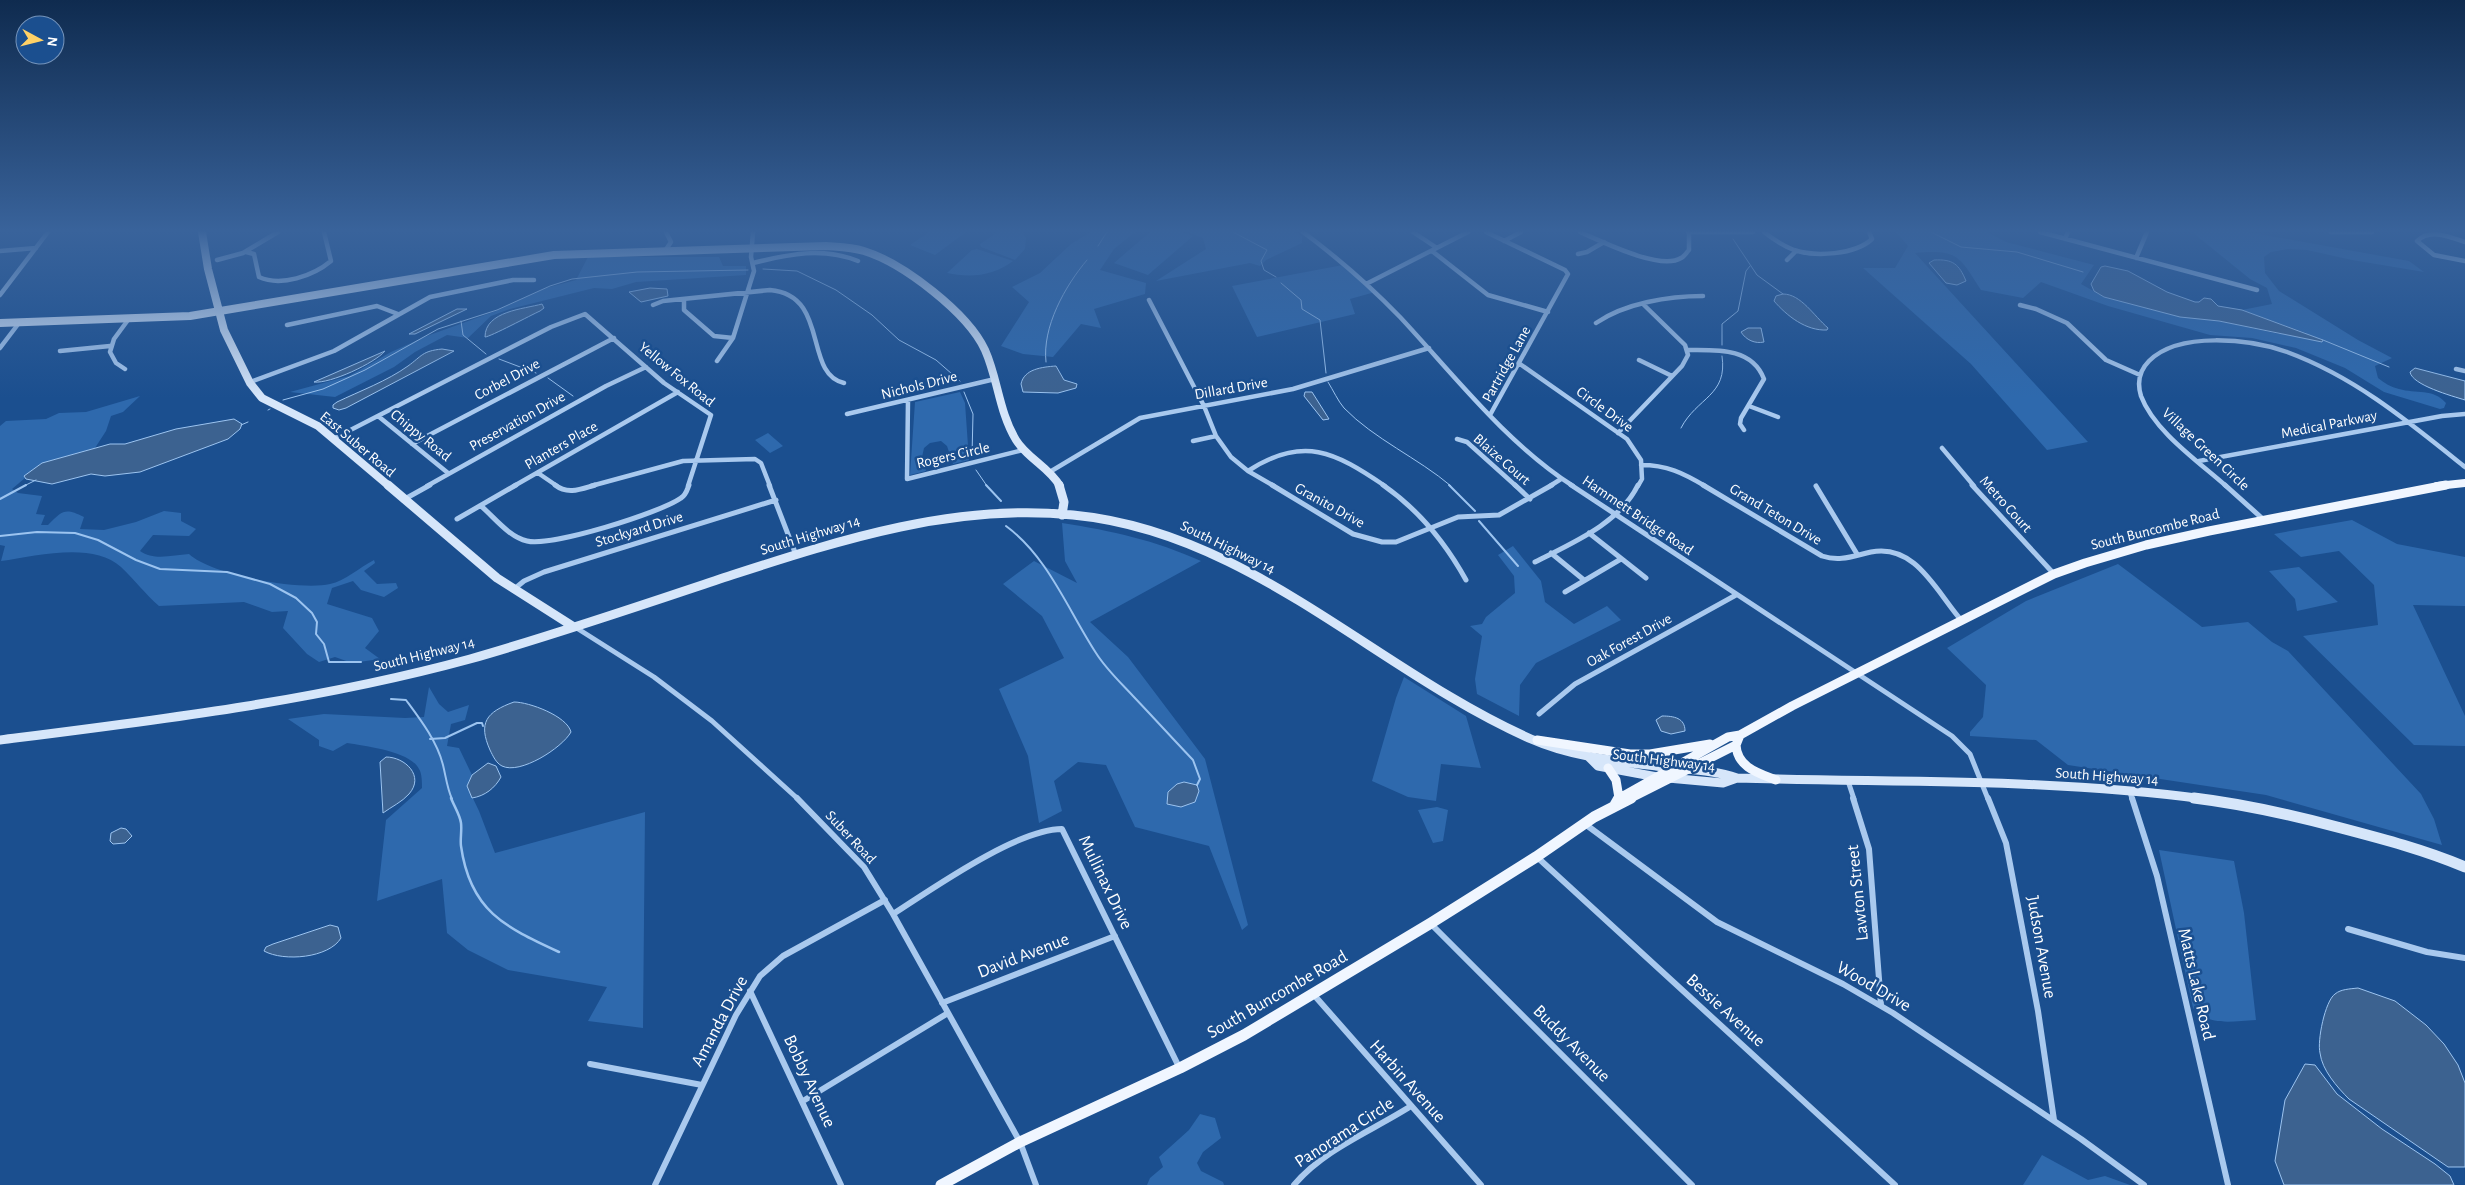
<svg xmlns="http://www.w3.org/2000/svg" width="2465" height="1185" font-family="'Alegreya Sans',sans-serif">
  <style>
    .green { fill: #2e69ad }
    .water { fill: #3c6290; stroke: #9cc4f0 }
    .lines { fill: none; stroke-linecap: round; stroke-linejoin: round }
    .stream-far2 { stroke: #9cc4f0; stroke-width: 1 }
    .stream-far1 { stroke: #9cc4f0; stroke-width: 2 }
    .stream { stroke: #9cc4f0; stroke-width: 2.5 }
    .street-far2 { stroke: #a9c9ee; stroke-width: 4.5 }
    .street-far1 { stroke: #a9c9ee; stroke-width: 5 }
    .street { stroke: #a9c9ee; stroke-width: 6 }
    .secondary-far2 { stroke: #d6e6fa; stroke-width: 8 }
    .secondary-far1 { stroke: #d6e6fa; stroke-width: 9 }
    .secondary { stroke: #d6e6fa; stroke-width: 11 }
    .primary-far2 { stroke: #f0f6ff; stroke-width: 8 }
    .primary-far1 { stroke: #f0f6ff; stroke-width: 9 }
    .primary { stroke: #f0f6ff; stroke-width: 11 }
    .labels { text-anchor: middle; stroke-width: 5; stroke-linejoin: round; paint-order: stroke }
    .street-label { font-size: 15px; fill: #fff; stroke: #1b4f8f }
    .near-street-label { font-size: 18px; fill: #fff; stroke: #1b4f8f }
  </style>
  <rect width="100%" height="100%" fill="#1b4f8f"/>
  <path class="green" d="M929 232H966L935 255 910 245Z
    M998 232H1022L1026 238 1025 249 1015 260 981 247 980 244Z
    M1091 232H1135L1114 249 1100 270 1146 283 1145 294 1094 309 1101 328 1081 324 1053 357 1023 354 1001 346 1029 302 1012 287 1040 273 1071 244Z
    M1150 232H1181L1193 236 1148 275 1114 263Z
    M1187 232H1294L1302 236V243L1266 260 1260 266 1250 263 1156 281 1206 249 1203 238Z
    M1896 232H1987L2006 242 2094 265 2081 284 2104 297 2180 317 2219 321 2279 334 2306 333 2242 310 2272 304 2267 288 2250 279 2192 232H2248L2409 261 2424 272 2352 260 2307 250 2288 249 2271 252 2264 257 2265 273 2279 291 2358 340 2392 358 2375 366 2378 378C2384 383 2391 387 2399 389 2416 394 2433 388 2446 403L2444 408 2440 409 2384 392 2345 368 2296 348 2252 338 2210 335 2108 306 2041 282 2023 298 1981 290C1959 256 1958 249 1915 253L2088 442 2047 450 1971 364 1863 268H1895L1908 246Z
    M977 249 1013 261C994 276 970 278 947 273L972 250Z
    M588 257H719L723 266H746V275L636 282 612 289 594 288 510 309 491 316 468 338 447 335 415 352 394 367 335 397 290 392 349 376 391 352 427 336 496 311 546 288 576 280Z
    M1343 265 1375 292 1350 299 1355 314 1257 337 1232 286Z
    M960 392 965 403 969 460 953 464 947 446 941 441 930 443 924 448 922 457 926 471 910 475 915 402Z
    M140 396 123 412 111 416 106 431 95 448 42 463 24 476 25 478 12 489 18 493 42 496 36 514 45 515 41 525H48C63 510 65 508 84 517L80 529 104 530 136 522 164 511 181 513V521L196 529 189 536 153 535 140 551C154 561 173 555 189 554 211 575 300 591 330 584 345 581 360 567 374 560L375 563 364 571 377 584 396 583 398 588 384 597 361 590 353 581 332 588 327 604 372 618 379 631 365 648 380 659 352 663 335 657 319 662 307 654 283 628 288 611 272 612 244 602 159 606C145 594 135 580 121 567 93 541 36 556 1 561L5 546 0 545V426L6 421 46 419 59 413 86 412Z
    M768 433 783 446 770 453 755 440Z
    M2352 520 2397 544 2465 557V606L2413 605 2465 716V746L2414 745 2303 636 2378 625 2374 585 2339 551 2301 557 2274 534Z
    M1062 523C1113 531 1154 540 1201 561L1090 622 1128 657 1205 759 1248 925 1242 930 1209 846 1135 827 1106 765 1078 762 1054 781 1062 811 1039 823 1028 756 999 689 1064 658 1042 616 1003 584 1034 561 1077 583 1065 561Z
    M1513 546 1541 581 1545 602 1574 624 1607 606 1621 620 1536 663 1520 685 1519 716 1477 694 1475 679 1482 636 1470 626 1482 624 1486 617 1515 593 1514 576 1498 555Z
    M2118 564 2202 627 2248 622 2272 642 2288 651 2421 794 2434 819 2442 845 2266 795 2068 765 2036 740 1970 736V732L1983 717 1986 685 1947 648 2026 601Z
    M2299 567 2338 602 2297 611 2295 599 2269 571Z
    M1404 677 1466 716 1481 768 1441 764 1436 801 1408 797 1372 781 1396 698Z
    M429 687 439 704 448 712 469 705 465 720 451 724 447 746 459 748 472 775 467 786 479 811 495 853 645 812 643 1028 588 1021 607 987 508 970 468 950 447 933 442 879 377 901 386 820 422 788C422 783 422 773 419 769 410 751 365 746 347 743L333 751 319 746V740L288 719 324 714 405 718 424 717Z
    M1437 807 1448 810 1443 841 1433 843 1418 810Z
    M2159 850 2234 861 2244 913 2256 1020C2232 1021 2210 1027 2193 1008Z
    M1200 1114 1215 1118 1221 1138 1203 1152 1197 1163 1201 1171 1223 1182 1224 1185H1147L1150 1178 1163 1167 1159 1157 1189 1130Z
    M2042 1155 2088 1180 2105 1176 2130 1185H2023Z"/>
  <path class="water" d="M1934 260C1953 259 1959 264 1966 281L1957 285 1946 283 1929 263Z
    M2105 266 2128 271 2167 292 2195 302H2199L2204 298 2211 299 2218 306 2242 310 2323 340 2322 342 2219 321 2180 317 2104 297 2094 291 2091 284 2101 267Z
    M650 288 667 289 668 296 641 302 629 292Z
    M1783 294C1801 294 1814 316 1828 328L1827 330C1806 331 1787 316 1774 301L1776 296Z
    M542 304 544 308 540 311C531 315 490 337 485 337 485 311 524 309 542 304Z
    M457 309H467L415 334H409Z
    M1748 328H1761L1764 342C1755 344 1746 340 1741 332Z
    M442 349 454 351 346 408 339 410 333 408V405L337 402C360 391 387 381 408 366 422 356 422 351 442 349Z
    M385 351C375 363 330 384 314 382Z
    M1056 366 1064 380 1077 384 1076 388 1058 393 1023 392 1021 384C1024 369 1042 367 1056 366Z
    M2415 368 2465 381V400C2452 396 2412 385 2410 372Z
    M1305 392H1312L1329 419 1323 420 1304 396Z
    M234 419 242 424 240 429 228 439 140 472 105 476 91 474 52 484 26 479 24 476 42 463 110 444H125L176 429Z
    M514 702C529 702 567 716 571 732 562 748 520 775 502 766 496 763 493 756 490 750 478 723 486 712 514 702Z
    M1662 716C1674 716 1685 718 1685 731L1671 734 1661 731 1656 720Z
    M386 757C405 757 425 776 409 794 402 802 391 807 383 813L380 762Z
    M488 763 496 766 501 777C495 788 485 796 472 798L467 786 472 775Z
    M1184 782 1197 785 1199 791 1195 802 1181 807 1167 804 1168 792 1177 784Z
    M121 828 126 829 132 836 125 843 113 844 110 841 111 833Z
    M330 925 338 927 341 938C329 958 284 962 264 951L266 947 273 944Z
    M2358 988 2395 1001 2426 1025 2444 1044 2458 1065 2465 1083V1167H2448L2349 1099C2337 1087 2322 1070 2320 1053 2317 1041 2325 1001 2335 994 2341 989 2350 989 2358 988Z
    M2305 1064 2315 1065 2337 1094 2382 1129 2435 1164 2450 1176 2454 1185H2284L2275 1161 2285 1100Z"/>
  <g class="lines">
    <path class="stream-far2" d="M1233 232 1267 250 1261 261 1264 270 1276 277
      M1931 232 1961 247 2017 252 2083 272
      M1733 239 1757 275 1783 294
      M1098 246 1107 232
      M763 269 797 271 836 290 872 315 899 340 936 360 960 381
      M1281 283 1301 300 1302 309 1320 320 1326 373
      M461 321 463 335 486 354
      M2323 340 2389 367
      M1722 345V324L1738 311 1746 271 1750 266
      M499 359 536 373
      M1046 362C1042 327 1065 286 1087 260
      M548 378 573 396
      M1328 382C1333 390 1338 401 1344 408 1374 439 1418 458 1451 486
      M964 392 973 414 972 456
      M283 400 323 389 365 370 438 329 497 310 550 286 572 279 637 272 748 270
      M268 410 270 409
      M241 425 248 422
      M1681 428C1697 397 1728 396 1722 356
      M976 470 987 486
      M24 486 36 480"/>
    <path class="stream-far1" d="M986 485 1001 501
      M1449 485 1475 511
      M0 499 26 485
      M1479 521 1518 566
      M1006 526C1048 557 1068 610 1096 653 1106 669 1120 682 1133 696 1153 717 1173 739 1193 760L1200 779 1197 785
      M0 536 37 532 75 533 98 540 136 560 160 569 227 572 270 584 296 598 312 613 317 622 316 634 324 644 329 662H361
      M391 699 406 700C420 719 437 741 443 765 446 777 447 788 452 799
      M430 739 445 738 477 723H482L483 726"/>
    <path class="stream" d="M451 798C454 806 460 815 461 823 462 831 460 839 461 846 470 911 505 927 559 952"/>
    <path class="street-far2" d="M1303 232C1338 258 1370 286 1400 317 1455 376 1505 442 1573 486
      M1413 232 1437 248
      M1486 232 1565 270 1568 274 1490 415
      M1580 232C1601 241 1660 271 1681 258 1684 257 1687 252 1689 250V232
      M1688 232H1753
      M1764 232C1773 239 1783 246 1794 250 1815 257 1855 255 1872 239L1869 232
      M2040 232 2257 290
      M2331 232H2372
      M2065 239 2068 232
      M1504 241 1521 232
      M2465 242C2450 237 2430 228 2417 241L2434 255 2465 261
      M0 251 36 248
      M665 251 671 242 666 232
      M1432 251 1488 295 1548 312
      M246 252 254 254 259 277C281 287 313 276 331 261L324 232
      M1578 254 1587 252 1604 242
      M2136 258 2147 232
      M217 260 243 253 278 232
      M1787 260 1796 251
      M753 263C789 254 823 247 858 261
      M1368 283 1468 232
      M0 295 48 232
      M684 300V310L714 336 733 338
      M1149 300 1204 406 1216 436 1231 457 1248 471 1274 486
      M653 305 663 301 770 290C830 295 803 374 844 383
      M2020 305 2036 309 2067 323 2106 360 2140 375
      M1596 323C1625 303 1669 296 1703 296
      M287 325 377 306 398 314
      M0 348 19 323
      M1687 350C1716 350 1752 347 1764 379L1741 418 1740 424 1744 430
      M60 351 110 346
      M1639 360 1672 376
      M717 361 733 338 754 271 751 257 753 232
      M1520 364 1627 439 1641 460 1642 479 1638 486
      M125 369 116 363 110 352 114 339 128 320
      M2456 369 2465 371
      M250 382 334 351 430 297 513 280H534
      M908 400 907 479 1023 450
      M1749 406 1778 417
      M847 414 995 379
      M378 416 448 473
      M1618 433 1682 366 1688 355 1685 345 1644 305
      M333 439 551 327 585 314 664 383 711 415 688 486
      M1457 439 1467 442 1516 486
      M1193 441 1216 436
      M412 444 614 338
      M1942 448 1974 486
      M2199 461 2442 416 2465 414
      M1641 465C1667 465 1683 473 1705 486
      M1248 471C1303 435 1335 452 1385 486
      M538 473 557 486
      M1048 473 1140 418 1293 389 1429 348
      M427 486 606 386 646 367
      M514 486 678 392
      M591 486 683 461 755 459 761 463 770 486
      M1550 486 1561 479
      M2226 486C2199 462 2154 431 2141 396 2137 383 2139 371 2149 361 2179 331 2250 339 2287 352 2355 377 2409 422 2465 467"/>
    <path class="street-far1" d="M555 485C568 495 581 489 595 485
      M769 485 796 555
      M1272 485 1353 534 1382 542H1396L1458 517 1499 515 1552 485
      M1383 485C1419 510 1445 542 1466 580
      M1515 485 1530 499
      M1571 485 1952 736 1970 754 1988 799
      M1703 485 1822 556C1840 562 1853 556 1871 552 1916 543 1937 593 1962 621
      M1972 485 2054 574
      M2225 485 2264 520
      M1816 486 1857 554
      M403 500 430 485
      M481 506C494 517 509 537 527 541 551 547 660 513 681 498 686 495 687 490 689 485
      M457 519 516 485
      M1589 533 1646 578
      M1551 553 1584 580
      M1535 562C1572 543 1619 524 1638 485
      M513 590 524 581 544 572 776 500
      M1565 592 1621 559
      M575 627 654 677 712 721 798 799
      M1539 714 1575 684 1736 595
      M1848 781 1854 799
      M2130 792 2132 799"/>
    <path class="street" d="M797 798 864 867 893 914 1020 1142 1036 1185
      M1853 798 1869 849 1881 1005
      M1988 798 2006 843 2038 1011 2054 1120
      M2132 798 2157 876 2228 1185
      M1585 824 1717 922 1843 984 1893 1013 2081 1139 2144 1185
      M1537 857 1895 1185
      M893 914C932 889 1017 829 1062 829L1179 1067
      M1431 924 1692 1185
      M2348 929 2427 952 2465 958
      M750 991 841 1185
      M1314 995 1481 1185
      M942 1003 1115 936
      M590 1064 702 1085
      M803 1101 948 1013
      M655 1185 736 1015 760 976 783 956 885 900
      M1294 1185C1324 1149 1372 1131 1411 1106"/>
    <path class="secondary-far2" d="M202 232 208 269 224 330 250 383 262 398 318 426 389 486
      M0 323 190 316 554 255 826 246C839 247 851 247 864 251 903 263 968 313 985 350 998 379 999 412 1016 440 1027 458 1049 467 1060 486"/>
    <path class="secondary-far1" d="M388 485 497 578 574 627
      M1059 485 1064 502 1062 515
      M0 740C158 720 316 701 470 659 558 634 645 604 732 575 843 539 956 503 1073 515 1250 532 1375 670 1531 739 1569 756 1614 761 1656 766 1683 770 1711 769 1737 778 1893 783 2049 778 2204 799
      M1589 757 1598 766 1657 777 1723 783 1737 778"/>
    <path class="secondary" d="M2194 798C2244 804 2292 815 2341 828 2383 839 2425 850 2465 867"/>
    <path class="primary-far2" d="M2437 486 2465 483"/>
    <path class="primary-far1" d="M1537 740 1630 754H1650L1710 744
      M1736 745C1737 767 1758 773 1776 780
      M1608 768 1616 780 1619 798
      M1618 799 1728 737 1740 735 1792 706 2054 574 2085 563 2146 545 2209 531 2446 485
      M1629 799 1736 745 1740 735"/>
    <path class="primary" d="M1615 805 1619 798
      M941 1185 1020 1142 1180 1068 1244 1035 1431 923 1536 857 1594 817 1631 798"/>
  </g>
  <linearGradient id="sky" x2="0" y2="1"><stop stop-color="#0f2b4f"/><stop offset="0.58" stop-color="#39639b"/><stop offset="1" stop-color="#39639b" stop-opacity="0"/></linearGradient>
  <rect width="2465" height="398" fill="url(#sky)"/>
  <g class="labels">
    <g class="street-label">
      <text transform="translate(1506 364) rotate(-61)" y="5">Partridge Lane</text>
      <text transform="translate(677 374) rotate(39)" y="5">Yellow Fox Road</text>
      <text transform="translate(507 379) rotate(-28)" y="5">Corbel Drive</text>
      <text transform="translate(919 385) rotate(-14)" y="5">Nichols Drive</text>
      <text transform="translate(1231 388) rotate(-10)" y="5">Dillard Drive</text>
      <text transform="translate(1605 409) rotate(36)" y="5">Circle Drive</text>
      <text transform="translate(517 421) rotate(-29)" y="5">Preservation Drive</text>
      <text transform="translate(2329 424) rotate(-11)" y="5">Medical Parkway</text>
      <text transform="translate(421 435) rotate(39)" y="5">Chippy Road</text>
      <text transform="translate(358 444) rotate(40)" y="5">East Suber Road</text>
      <text transform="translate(561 445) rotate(-30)" y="5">Planters Place</text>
      <text transform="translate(2206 449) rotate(43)" y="5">Village Green Circle</text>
      <text transform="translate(953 455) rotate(-13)" y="5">Rogers Circle</text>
      <text transform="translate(1502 459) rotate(41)" y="5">Blaize Court</text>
      <text transform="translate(2006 504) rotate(48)" y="5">Metro Court</text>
      <text transform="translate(1330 505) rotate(29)" y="5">Granito Drive</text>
      <text transform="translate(1776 514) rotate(31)" y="5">Grand Teton Drive</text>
      <text transform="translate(1638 515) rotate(34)" y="5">Hammett Bridge Road</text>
      <text transform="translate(639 529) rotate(-17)" y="5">Stockyard Drive</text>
      <text transform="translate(2155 529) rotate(-14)" y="5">South Buncombe Road</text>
      <text transform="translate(810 535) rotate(-17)" y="5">South Highway 14</text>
      <text transform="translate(1228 547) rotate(26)" y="5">South Highway 14</text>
      <text transform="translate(1629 640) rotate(-29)" y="5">Oak Forest Drive</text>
      <text transform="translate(424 654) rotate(-14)" y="5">South Highway 14</text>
      <text transform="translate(1664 760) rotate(7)" y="5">South Highway 14</text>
      <text transform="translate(2107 776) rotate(4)" y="5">South Highway 14</text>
      <text transform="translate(851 837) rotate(47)" y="5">Suber Road</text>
    </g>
    <g class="near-street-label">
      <text transform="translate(1106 882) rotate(64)" y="6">Mullinax Drive</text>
      <text transform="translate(1857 893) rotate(-96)" y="6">Lawton Street</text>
      <text transform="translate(2042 947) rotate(80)" y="6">Judson Avenue</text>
      <text transform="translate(1023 955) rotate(-21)" y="6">David Avenue</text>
      <text transform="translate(2197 984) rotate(77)" y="6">Matts Lake Road</text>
      <text transform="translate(1874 986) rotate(30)" y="6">Wood Drive</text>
      <text transform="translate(1277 994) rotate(-30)" y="6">South Buncombe Road</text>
      <text transform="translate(1726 1010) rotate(42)" y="6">Bessie Avenue</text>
      <text transform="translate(719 1021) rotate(-62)" y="6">Amanda Drive</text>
      <text transform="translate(1572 1043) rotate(45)" y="6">Buddy Avenue</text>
      <text transform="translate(810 1081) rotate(65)" y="6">Bobby Avenue</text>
      <text transform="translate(1408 1081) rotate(48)" y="6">Harbin Avenue</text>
      <text transform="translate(1344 1132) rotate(-33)" y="6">Panorama Circle</text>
    </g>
  </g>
  <g transform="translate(40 40) rotate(97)"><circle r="24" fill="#1b4f8f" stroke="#7695bc"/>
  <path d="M0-4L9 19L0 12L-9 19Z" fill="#ffd166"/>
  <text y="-8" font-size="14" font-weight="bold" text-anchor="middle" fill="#ffffff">N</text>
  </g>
</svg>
